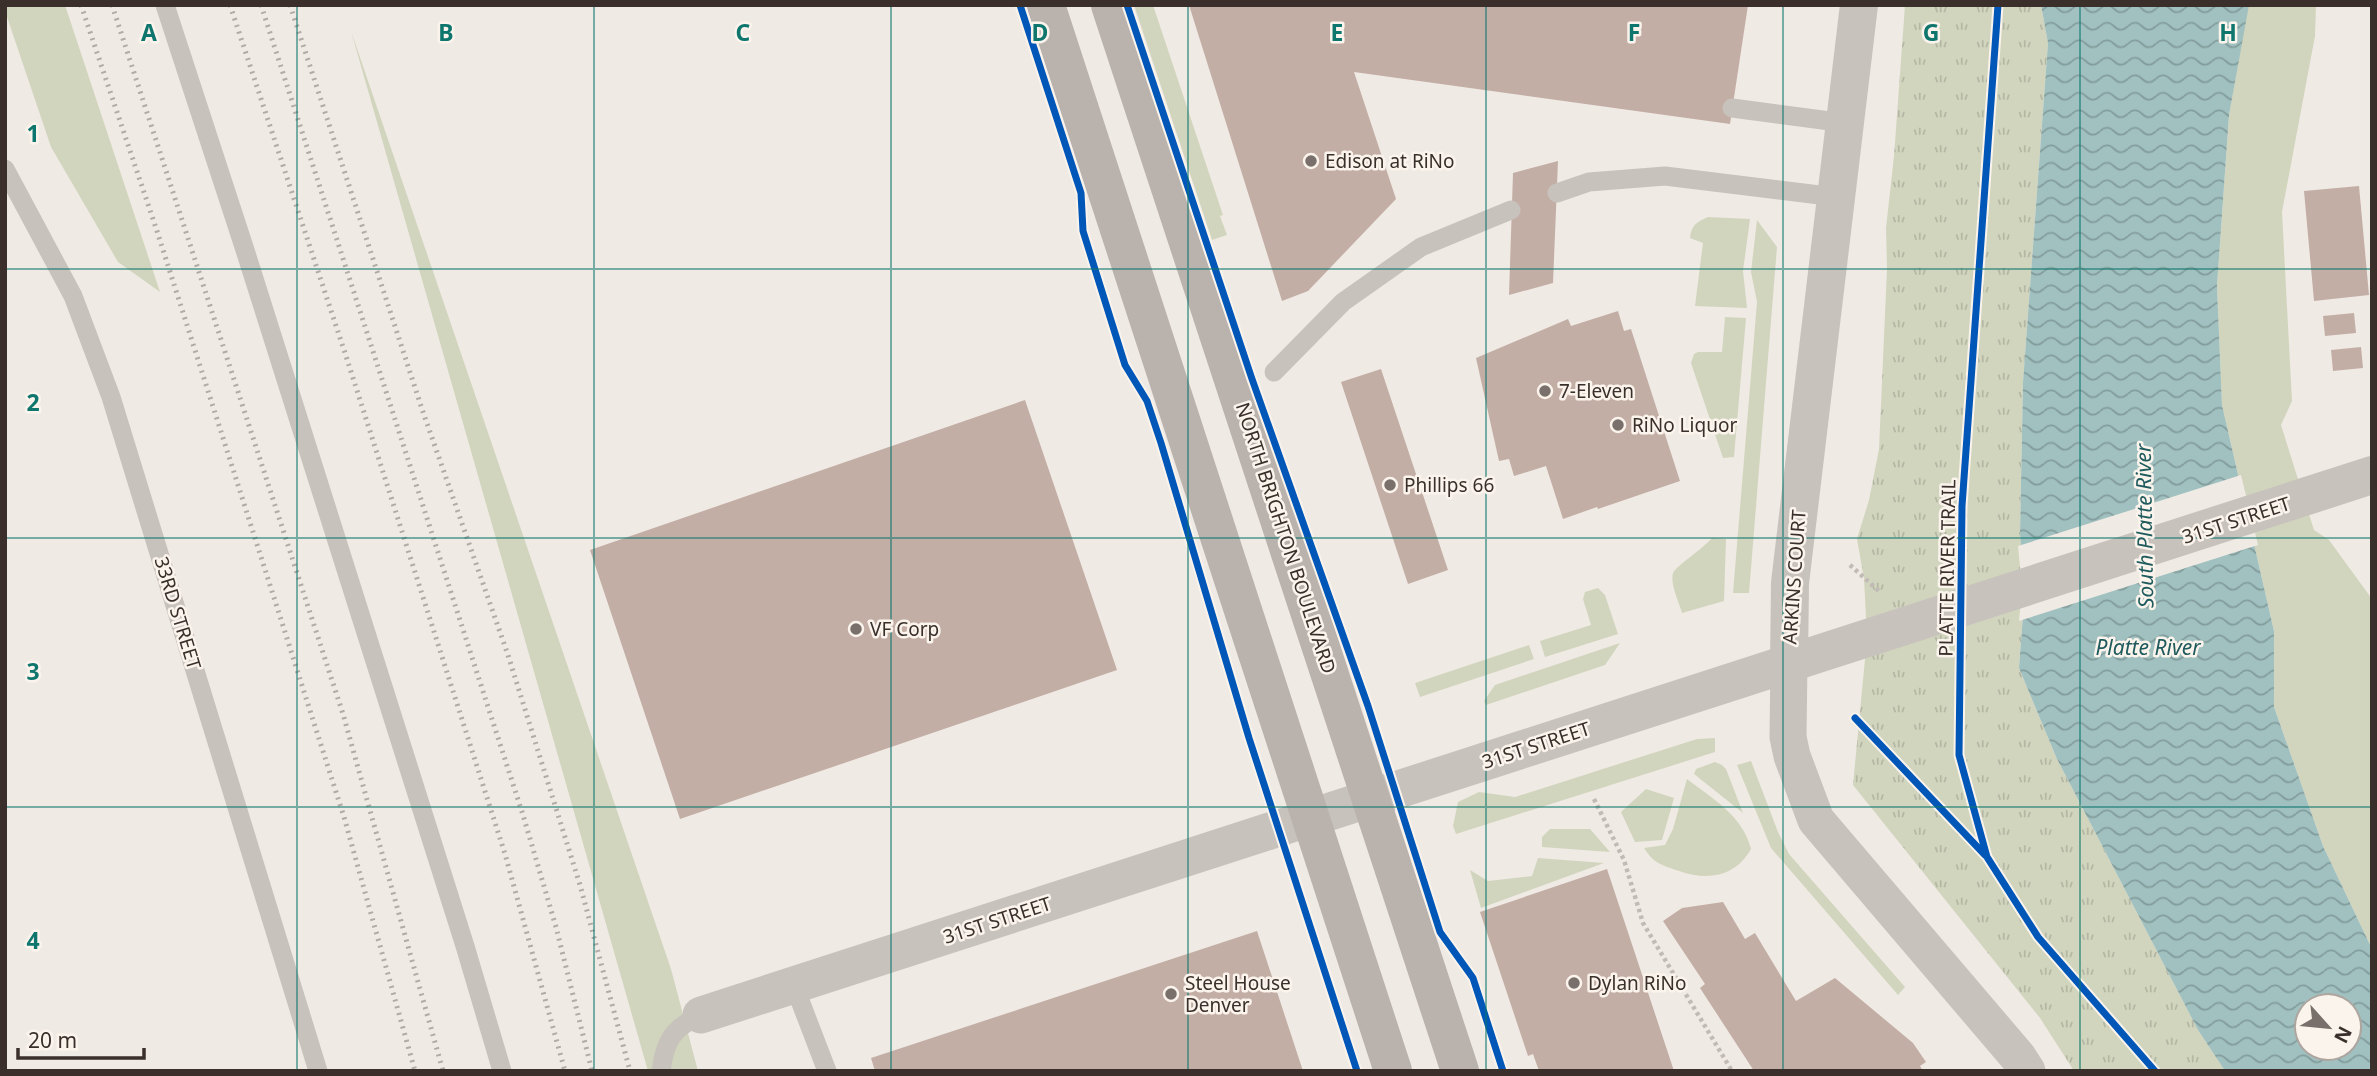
<svg xmlns="http://www.w3.org/2000/svg" width="2377" height="1076" font-family="'Noto Sans',sans-serif">
  <style>
    .grass { fill: #d1d5be }
    .park { fill: url(#park-tufts) }
    .water { fill: url(#water-waves); fill-rule: evenodd }
    .pier { fill: #f0eae4 }
    .building { fill: #c3aea6 }
    .lines { fill: none; stroke-linecap: round; stroke-linejoin: round }
    .path { stroke: #c1bab5; stroke-width: 4.5; stroke-dasharray: 3.5 3.5; stroke-linecap: butt }
    .service { stroke: #c8c2bd; stroke-width: 19 }
    .minor { stroke: #c8c2bd; stroke-width: 37 }
    .tertiary { stroke: #c8c2bd; stroke-width: 38 }
    .secondary { stroke: #b9b2ad; stroke-width: 38 }
    .rail { stroke: #b0aba7; stroke-width: 5; stroke-dasharray: 2 5; stroke-linecap: butt }
    .cycleway-casing { stroke: #fbf4ed; stroke-width: 11 }
    .cycleway { stroke: #0057b8; stroke-width: 7 }
    .grid { fill: none; stroke: #0f766e; stroke-width: 2; stroke-opacity: 0.55 }
    .poi-dot { fill: #7a706b; stroke: #fbf4ed; stroke-width: 2.5 }
    .labels { text-anchor: middle; stroke-width: 5; stroke-linejoin: round; paint-order: stroke }
    .poi-label { font-size: 19px; fill: #3a2f2a; stroke: #fbf4ed; text-anchor: start }
    .street-label { font-size: 19px; fill: #3a2f2a; stroke: #fbf4ed }
    .water-label { font-size: 21px; font-style: italic; fill: #1f5a5d; stroke: #fbf4ed }
    .grid-label { font-size: 23px; text-anchor: middle; font-weight: bold; fill: #0f766e; stroke: #fbf4ed; stroke-width: 5; stroke-linejoin: round; paint-order: stroke }
  </style>
  <defs>
    <pattern id="park-tufts" width="24" height="20" patternUnits="userSpaceOnUse" patternTransform="scale(1.75)"><rect width="24" height="20" fill="#d1d5be"/><path d="M3 7l-1-3M5 7V3M7 7l1-3M15 17l-1-3M17 17v-4M19 17l1-3" fill="none" stroke="#b4b7a3"/></pattern>
    <pattern id="water-waves" width="16" height="10" patternUnits="userSpaceOnUse" patternTransform="scale(1.75)"><rect width="16" height="10" fill="#a0c1c0"/><path d="M0 5q4-4 8 0t8 0" fill="none" stroke="#839d9c"/></pattern>
  </defs>
  <rect width="100%" height="100%" fill="#f0eae4"/>
  <path class="grass" d="M5 5H65L160 292 118 262 51 147 5 11Z
    M1134 5H1153L1223 215 1220 216 1227 235 1212 240Z
    M2248 5H2316L2315 36 2282 212 2292 401 2281 425 2314 530 2329 540 2372 599V949L2323 846 2274 707V631L2222 405 2217 286 2229 115Z
    M351 31 671 969 698 1071H648Z
    M1708 217 1750 219 1743 271 1747 308 1695 306 1703 243 1690 238C1691 225 1697 222 1708 217Z
    M1757 220 1777 247 1749 593H1733L1757 302 1751 272Z
    M1725 317 1746 318 1734 457 1723 458 1691 363 1694 354 1698 352H1722Z
    M1712 538 1726 539 1724 601 1682 613C1679 602 1670 585 1673 573 1676 566 1704 548 1712 538Z
    M1598 588 1605 595 1618 634 1545 657 1540 641 1591 625 1583 599 1585 592Z
    M1620 643 1605 665 1486 705 1484 701 1495 685Z
    M1529 645 1534 659 1420 697 1415 683Z
    M1715 738V752L1456 834 1453 826 1458 802 1479 792 1515 797 1697 739Z
    M1751 761 1778 832 1789 854 1905 987 1898 995 1771 848 1737 765Z
    M1715 762 1722 765 1726 769 1743 813 1694 774 1696 769Z
    M1687 779C1713 799 1743 816 1751 849 1735 877 1708 881 1679 871 1662 865 1654 864 1644 848L1665 845 1673 829Z
    M1646 789 1674 798 1662 840 1635 842 1621 812Z
    M1550 829H1590L1610 852 1542 847V837Z
    M1538 858 1604 863 1481 908 1470 870 1488 881 1532 876Z"/>
  <path class="park" d="M1905 5H2041L2048 43 2023 382 2020 534 2025 588 2019 668 2057 759 2198 1030 2225 1071H2074L2040 1018 1853 785 1867 638 1864 579 1857 539 1869 500 1879 449 1887 269 1886 228 1894 156Z"/>
  <path class="water" d="M2041 5H2249L2229 115 2217 286 2222 405 2274 631V707L2323 846 2372 949V1071H2225L2198 1030 2057 759 2019 668 2025 588 2020 534 2023 382 2048 43ZM2307 1006H2349V1048H2307Z"/>
  <path class="pier" d="M2241 475 2258 545 2019 621 2022 588 2018 546Z"/>
  <path class="building" d="M1189 5H1748L1730 124 1354 72 1396 199 1308 291 1282 301Z
    M1558 161 1553 283 1509 295 1513 173Z
    M2359 186 2369 295 2314 301 2304 191Z
    M1618 311 1624 331 1631 329 1680 481 1598 509 1597 507 1563 519 1546 466 1514 476 1509 459 1499 461 1476 358 1568 319 1571 326Z
    M2354 313 2356 333 2325 336 2323 316Z
    M2361 347 2363 368 2333 371 2331 350Z
    M1381 369 1448 570 1408 584 1341 382Z
    M1025 400 1117 670 680 819 590 550Z
    M1607 869 1674 1071H1539L1533 1054 1528 1056 1480 912Z
    M1723 902 1745 939 1755 933 1796 1001 1835 978 1913 1043 1926 1062 1920 1066 1923 1071H1754L1700 988 1705 984 1663 921 1682 908Z
    M1257 931 1303 1071H875L871 1058Z"/>
  <g class="lines">
    <path class="path" d="M1850 565 1880 592
      M1594 799 1624 860 1643 923 1732 1071"/>
    <path class="service" d="M165 5 245 250 465 946 502 1071
      M1732 108 1845 123
      M5 169 73 296 111 397 318 1071
      M1557 193 1589 182 1665 176 1836 197
      M1274 372 1343 302 1421 247 1511 210
      M794 985 827 1071
      M661 1071C665 1040 673 1028 701 1015"/>
    <path class="minor" d="M1789 663 1788 737 1792 756 1816 820 2018 1057 2027 1071
      M701 1015 1310 818"/>
    <path class="tertiary" d="M1789 663 1790 583 1859 5
      M1310 818 2372 475"/>
    <path class="secondary" d="M1046 5 1393 1071
      M1110 5 1460 1071"/>
    <path class="rail" d="M81 5 156 228 344 817 415 1071
      M112 5 343 714 443 1071
      M230 5 345 353 505 854 565 1071
      M261 5 523 815 556 927 592 1071
      M290 5 423 412 508 655 580 885 630 1071"/>
    <g class="cycleway-casing">
      <path id="cycleway" d="M1020 5 1081 193 1083 231 1125 365 1147 401 1161 443 1249 738 1357 1071
        M1127 5 1252 379 1368 706 1440 932 1473 978 1503 1071
        M1998 5 1962 506 1959 755 1987 857 2038 937 2155 1071
        M1855 718 1985 855"/>
    </g>
    <use href="#cycleway" class="cycleway"/>
  </g>
  <path class="grid" d="M297 5V1071M594 5V1071M891 5V1071M1188 5V1071M1486 5V1071M1783 5V1071M2080 5V1071M5 269H2372M5 538H2372M5 807H2372"/>
  <g class="poi-dot">
    <circle cx="1311" cy="161" r="7"/>
    <circle cx="1545" cy="391" r="7"/>
    <circle cx="1618" cy="425" r="7"/>
    <circle cx="1390" cy="485" r="7"/>
    <circle cx="856" cy="629" r="7"/>
    <circle cx="1574" cy="983" r="7"/>
    <circle cx="1171" cy="994" r="7"/>
  </g>
  <g class="labels">
    <g class="poi-label">
      <text x="1325" y="168">Edison at RiNo</text>
      <text x="1559" y="398">7-Eleven</text>
      <text x="1632" y="432">RiNo Liquor</text>
      <text x="1404" y="492">Phillips 66</text>
      <text x="870" y="636">VF Corp</text>
      <text x="1185" y="990">Steel House<tspan x="1185" dy="22">Denver</tspan></text>
      <text x="1588" y="990">Dylan RiNo</text>
    </g>
    <g class="street-label">
      <text transform="translate(2236 520) rotate(-18)" y="7">31ST STREET</text>
      <text transform="translate(1286 538) rotate(72)" y="7">NORTH BRIGHTON BOULEVARD</text>
      <text transform="translate(1947 568) rotate(-89)" y="7">PLATTE RIVER TRAIL</text>
      <text transform="translate(1794 577) rotate(-86)" y="7">ARKINS COURT</text>
      <text transform="translate(178 613) rotate(73)" y="7">33RD STREET</text>
      <text transform="translate(1536 745) rotate(-18)" y="7">31ST STREET</text>
      <text transform="translate(997 920) rotate(-18)" y="7">31ST STREET</text>
    </g>
    <g class="water-label">
      <text transform="translate(2145 526) rotate(-91)" y="7">South Platte River</text>
      <text x="2148" y="655">Platte River</text>
    </g>
  </g>
  <g class="grid-label">
    <text x="149" y="41">A</text>
    <text x="446" y="41">B</text>
    <text x="743" y="41">C</text>
    <text x="1040" y="41">D</text>
    <text x="1337" y="41">E</text>
    <text x="1634" y="41">F</text>
    <text x="1931" y="41">G</text>
    <text x="2228" y="41">H</text>
    <text x="33" y="142">1</text>
    <text x="33" y="411">2</text>
    <text x="33" y="680">3</text>
    <text x="33" y="949">4</text>
  </g>
  <rect width="2377" height="1076" fill="none" stroke="#3a2f2a" stroke-width="14"/>
  <g transform="translate(2328 1027) rotate(117)"><circle r="33" fill="#fbf4ed" stroke="#aea59f" stroke-width="2"/>
  <path d="M0-5L12 26L0 18L-12 26Z" fill="#7a706b"/>
  <text y="-10" font-size="19" font-weight="bold" text-anchor="middle" fill="#3a2f2a">N</text>
  </g>
  <path d="M18 1048v10h126v-10" fill="none" stroke="#3a2f2a" stroke-width="3.5"/>
  <text x="28" y="1048" font-size="21" fill="#3a2f2a" stroke="#fbf4ed" stroke-width="5" paint-order="stroke">20 m</text>
</svg>
